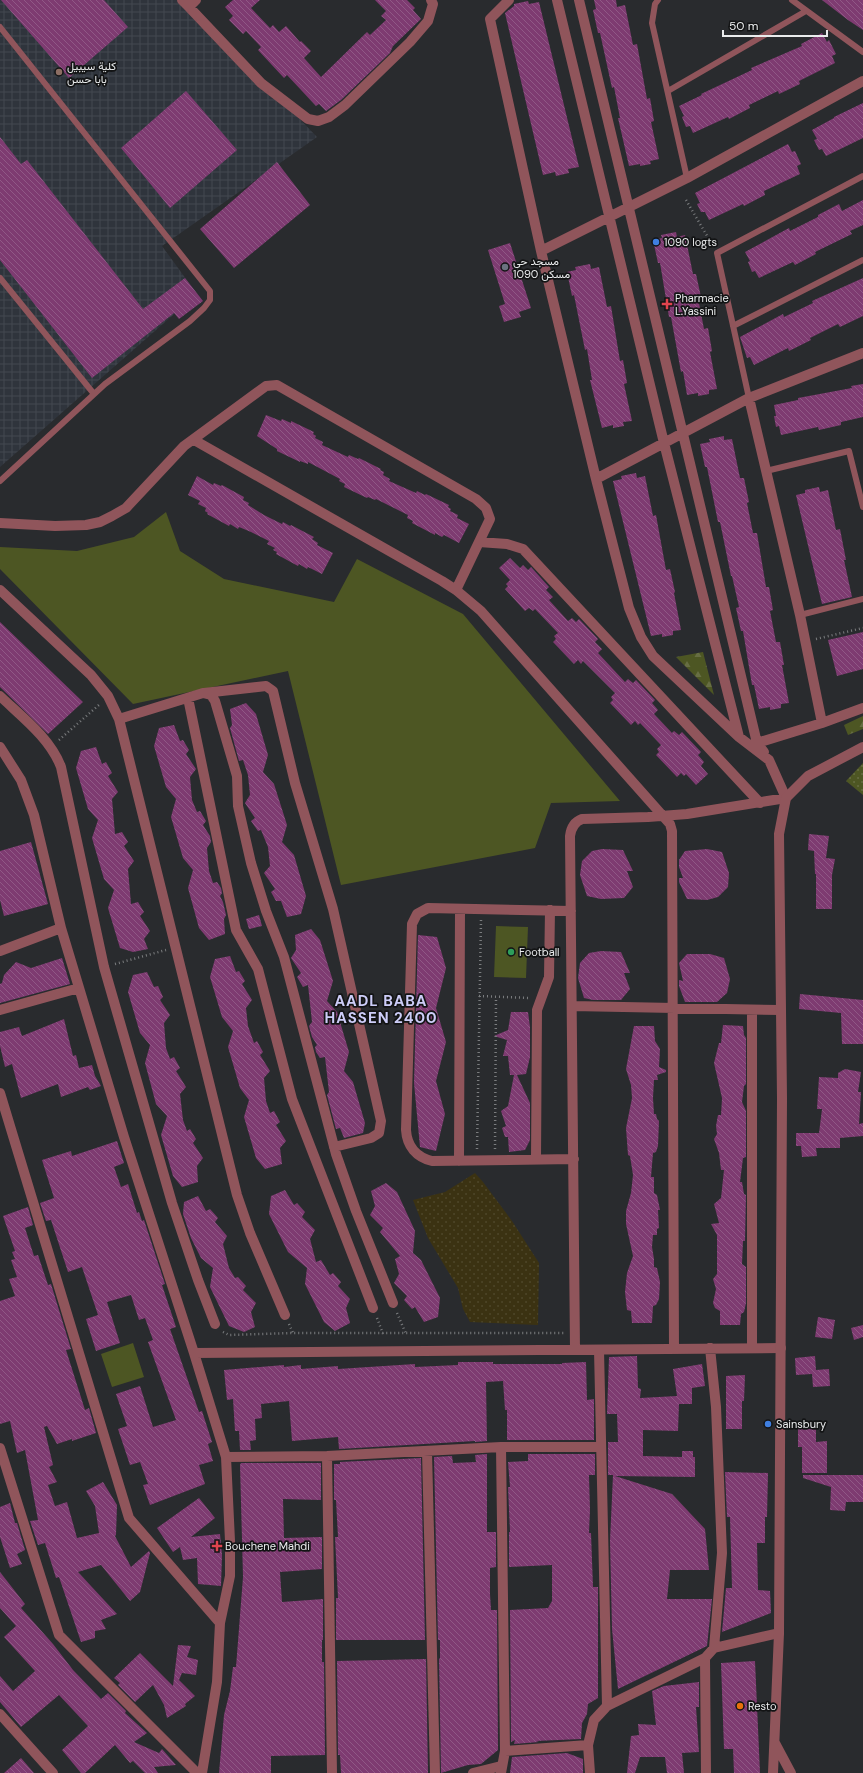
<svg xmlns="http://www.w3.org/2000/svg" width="863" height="1773" font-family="'DM Sans',Vazirmatn,sans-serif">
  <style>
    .industrial { fill: url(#industrial-grid) }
    .green { fill: #4d5623 }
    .forest { fill: url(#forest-firs) }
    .sand { fill: url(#sand-dots) }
    .park { fill: url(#park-dots) }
    .building { fill: url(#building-back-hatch) }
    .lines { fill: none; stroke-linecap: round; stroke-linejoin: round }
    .path { stroke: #7b7d7f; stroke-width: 2.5; stroke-dasharray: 1 3; stroke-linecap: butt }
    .service { stroke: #90555b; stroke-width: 6 }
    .minor { stroke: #90555b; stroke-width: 10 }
    .tertiary { stroke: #90555b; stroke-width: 10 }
    .education-dot { fill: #8d6e63; stroke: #131415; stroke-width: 1.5 }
    .shop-dot { fill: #3f7fe0; stroke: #131415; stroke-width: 1.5 }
    .worship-dot { fill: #6b7280; stroke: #131415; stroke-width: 1.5 }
    .health-dot { fill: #e0444e; stroke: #131415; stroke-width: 1.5 }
    .leisure-dot { fill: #2e9e5b; stroke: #131415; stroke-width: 1.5 }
    .food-dot { fill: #e8710a; stroke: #131415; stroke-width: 1.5 }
    .labels { text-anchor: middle; stroke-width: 3.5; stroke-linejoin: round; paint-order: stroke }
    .poi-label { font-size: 11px; fill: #eaeced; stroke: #131415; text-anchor: start }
    .district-label { font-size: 15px; font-weight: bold; letter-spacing: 1px; fill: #cdcdf8; stroke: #131415 }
  </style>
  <defs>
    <pattern id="industrial-grid" width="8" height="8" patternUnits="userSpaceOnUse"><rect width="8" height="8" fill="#2f343c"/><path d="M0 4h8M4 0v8" fill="none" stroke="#43484f"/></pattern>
    <pattern id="forest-firs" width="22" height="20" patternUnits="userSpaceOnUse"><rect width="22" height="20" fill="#4d5623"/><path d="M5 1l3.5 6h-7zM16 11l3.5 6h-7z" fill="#676e43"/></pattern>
    <pattern id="sand-dots" width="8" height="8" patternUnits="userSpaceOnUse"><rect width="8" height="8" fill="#3b3212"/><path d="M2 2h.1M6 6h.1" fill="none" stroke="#4e4629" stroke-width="1.8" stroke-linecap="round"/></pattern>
    <pattern id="park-dots" width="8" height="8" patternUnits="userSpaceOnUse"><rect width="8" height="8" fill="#4d5623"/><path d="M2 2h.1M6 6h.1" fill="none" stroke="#676e43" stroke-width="1.8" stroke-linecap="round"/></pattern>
    <pattern id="building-back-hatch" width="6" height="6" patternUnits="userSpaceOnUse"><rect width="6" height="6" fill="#7e3b71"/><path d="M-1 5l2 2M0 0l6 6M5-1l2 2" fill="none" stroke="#905886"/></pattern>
  </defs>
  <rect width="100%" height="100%" fill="#292b2e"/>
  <path class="industrial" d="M0 0H185L317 137 162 246 197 294 0 467Z"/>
  <path class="green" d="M166 512 180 551 224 579 334 602 357 559 463 614 620 801 551 803 535 848 341 885 288 671 133 704 0 569V547L77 551 134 537Z
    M496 926 528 927 526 978 494 977Z
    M133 1343 144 1377 112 1387 101 1354Z"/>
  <path class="forest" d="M703 652 714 695 676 657Z
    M863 716V729L848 735 844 725Z"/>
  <path class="sand" d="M475 1173 483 1182 512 1221 539 1263 538 1325 470 1322 463 1309 458 1288 428 1238 413 1200 445 1192Z"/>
  <path class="park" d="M863 763V795L846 781Z"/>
  <path class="building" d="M1 0H104L128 27 69 78Z
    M233 0H260L251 8 270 28 273 25 279 32 286 26 300 42 301 41 311 51 304 58 321 77 367 32 370 35 386 20 381 16 386 11 375 0H407L415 8 413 10 421 19 393 46 390 53 341 100 326 111 319 104 316 106 287 75 284 78 258 50 261 47 246 31 243 34 229 20 233 16 225 7Z
    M594 0H616L617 7 625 5 633 45 637 44 647 99 650 98 654 121 651 122 659 159 650 161 651 164 640 166V164L629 166 618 118H620L614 87 612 88 600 33H598L593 10 596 9Z
    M822 0H863V30L848 20Z
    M528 1 529 4 539 2 579 167 568 169 569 173 556 176 555 172 543 175 505 13 514 6V4Z
    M822 33 827 42 829 40 836 54 832 56 835 63 799 81 800 84 779 94 778 91 749 105 750 108 729 119 728 117 693 133 690 126 686 127 682 117 684 116 679 106 702 95 701 94 752 70 751 68 802 46 801 44Z
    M186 91 237 150 170 208 121 148Z
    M863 103V138L826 156 822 149 819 150 814 140 817 139 812 130 834 118V117Z
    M0 137 21 164 27 160 143 309 185 278 203 301 179 319 174 313 92 378 0 260Z
    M788 144 792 152 795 151 801 164 797 166 800 174 764 191 765 195 744 206 743 204 709 220 705 212H701L697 204 700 203 695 193Z
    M277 162 310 205 234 268 200 229Z
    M863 200V225L850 231 852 234 815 252 816 254 795 265 793 262 759 278 755 271 752 272 748 262 750 261 745 252 789 228 790 231 818 217V215L839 204 842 211Z
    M676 232 677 237 685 235 693 274H696L701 297 698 298 704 329 708 328 712 351 710 352 717 389 709 390V394L698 396V393L687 395 683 371 681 372 671 317H669L660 263H658L653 240 662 238 661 235Z
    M510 243 531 308 519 312 521 317 504 322 499 306 505 304 488 250Z
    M590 264 591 269 599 267 607 307 611 306 620 361 623 360 627 383 624 384 632 421 623 422 624 426 613 428V425L602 428 590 380H592L587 349 585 350 574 295 572 296 567 272 576 270 575 267Z
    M863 278V316L840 327 838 324 810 338 811 340 789 351 788 348 754 365 750 357 747 358 740 337 783 314 784 317 813 303 812 301Z
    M863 384V417L841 422V425L819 430 818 427 781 435 779 426 776 427 774 416H776L774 405 798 400V398L852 388 851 386Z
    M266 415 281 421 282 419 291 423V421L314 432 313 434 316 436 315 438 323 442 322 445 348 457 349 455 358 459 359 458 381 469 380 470 384 472 383 475 390 479 389 481 416 493 417 491 425 495 426 494 449 505 448 507 451 509 450 511 458 515 457 518 469 524 459 543 444 535 442 537 435 533V535L412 523 413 521 407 518 408 515 376 499 375 500 368 497 367 498 344 487 345 484 339 481 340 479 308 462V464L300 461V462L277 451V449L257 436Z
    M724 436V440L732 439 740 478H744L749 502 747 503 753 533H757L766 587H769L773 610 770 611 776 642H780L784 665H782L789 703 781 704V708L770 710V707L759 709 754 685H752L743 631H741L736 608 739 607 732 576H731L720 522H718L707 467H705L700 444 710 442 709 439Z
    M636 473 637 478 645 476 653 516 656 515 666 570 670 569 675 592 674 593 681 630 673 631V635L662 637V634L651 636 613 481 622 479 621 476Z
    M197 476 213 485 214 483 221 486 222 485 244 497 243 500 249 503 248 505 264 515 282 524 283 522 290 526 291 525 314 537 312 539 318 543 317 545 333 553 322 574 308 567 307 569 299 564 298 566 276 554 277 552 273 550 275 548 267 544 269 541 251 532 239 527 238 529 230 524 229 526 207 514 208 513 205 511 206 508 198 504 200 501 188 495Z
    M819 487 820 492 828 490 836 530 840 529 846 560H844L852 597 822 604 796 495 805 493V490Z
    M510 558 520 568 523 565 528 570 531 567 549 587 546 590 553 597 549 600 568 621 572 618 576 622 579 619 598 639 595 642 602 649 598 653 625 682 628 679 633 683 636 680 655 700 652 703 658 710 654 714 672 733 674 731 679 735 682 732 701 752 698 755 704 762 701 766 708 774 696 785 686 774 684 776 681 773 677 777 656 755 659 752 657 749 661 745 640 723 638 725 635 721 631 725 610 703 613 700 611 697 615 693 583 661 581 664 578 660 574 664 553 642 556 639 554 636 558 633 535 609 533 611 529 608 525 611 505 589 508 586 506 584 510 580 499 568Z
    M0 622 83 702 48 734 0 687Z
    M863 632V669L837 676 828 640Z
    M246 703 256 714 268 755 263 772 274 784 287 825 282 842 294 855 306 896 301 914 287 917 281 901H276L271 892 275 889 264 873 270 866 268 847 261 830 258 831 251 821 255 818 245 803 250 795 248 775 243 760 239 761 230 728 232 725 230 709Z
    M174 725 180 741 183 740 189 750 186 754 196 769 190 777 192 800 197 812 200 811 206 821 203 825 210 836 211 842 207 848 209 871 213 883 217 882 221 888 222 893 220 896 223 902 226 915 224 919 225 934 209 940 199 928 188 888 193 870 183 858 171 817 176 799 166 787 154 746 159 728Z
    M96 747 102 764 106 762 112 773 108 776 118 792 112 799 115 834 122 832 128 842 124 846 134 861 128 869 131 904 138 902 144 912 140 916 150 931 144 939 148 949 133 952 120 948 108 908 114 890 104 879 92 838 98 820 88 809 76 768 81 751Z
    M809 834 829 836 826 858 835 859 832 875V909H816V874H815L814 851 808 850Z
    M31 842 48 904 4 916 0 900V851Z
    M602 849 623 850 633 871H627L633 887 624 898 601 899 587 896 580 875 582 861 592 851Z
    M707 849 722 852 729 873 728 887 718 897 707 900 687 899 679 882V878H683L679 867V860L685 851Z
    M259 915 262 926 249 929 246 919Z
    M311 929 320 940 333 981 327 1001 337 1012 349 1052 344 1071 353 1082 365 1123 363 1133 344 1138 340 1128 336 1129 327 1095 329 1092 325 1057 320 1058 316 1052 315 1047 317 1045 312 1037 309 1026 312 1022 308 985 303 987 297 977 301 973 291 958 296 950 295 935Z
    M418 935 437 937 446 968 436 1008 446 1042 436 1081 445 1114 436 1151 420 1147 414 1083Z
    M601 951 621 952 630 973H624L630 989 621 1000H593L584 998 578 978 580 963 589 953Z
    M687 954H710L724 958 730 979 727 993 717 1002H685L679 986V980L683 981 679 963Z
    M230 956 236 972 239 971 245 981 242 984 252 1000 246 1008 248 1026 254 1043 257 1041 263 1052 260 1055 270 1071 264 1078 266 1101 270 1113 274 1111 280 1122 276 1125 286 1141 280 1148 282 1164 265 1169 256 1158 244 1117 249 1100 240 1088 228 1047 233 1031 222 1017 210 977 215 959Z
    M62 958 70 984 0 1003V984L2 983 4 975 16 962 31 968Z
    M147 972 154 987 158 986 163 997 160 1000 170 1015 164 1023 166 1048 170 1059 174 1057 180 1068 176 1071 186 1087 180 1094 183 1120 187 1131 190 1129 196 1139 193 1143 203 1158 197 1166 198 1182 182 1187 173 1176 161 1135 167 1116 156 1104 145 1063 150 1045 140 1033 128 992 133 975Z
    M800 994 863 1000V1044H842L841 1013 799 1009Z
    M511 1012H528L530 1027V1057L526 1074 517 1075 530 1103V1140L525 1150 509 1152 508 1137H505L502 1128 506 1126 501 1111 508 1106 514 1075H510L508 1056H503L507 1040 494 1036 508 1030Z
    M64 1019 73 1056 76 1055 79 1068 92 1065 95 1076 101 1086 90 1090 88 1087 61 1097 58 1084 21 1098 12 1064 5 1067 0 1046V1032L19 1027 22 1036Z
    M723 1025 743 1026 744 1035 746 1038V1084L744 1086 742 1102 746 1111V1157L743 1158 740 1182H742L744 1194 746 1195 745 1241H743L742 1264 746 1267V1303L744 1312 741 1314 740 1325H720V1311L715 1308 713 1303 716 1289 713 1279 717 1274V1235L711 1224 719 1223 714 1204 721 1198 724 1170H721L719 1153 714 1139 717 1134 716 1126 718 1115H721L722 1098 714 1063 719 1043H721Z
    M634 1026H654L655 1041 660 1049 659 1067 666 1070V1072L657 1075 658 1080H654L653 1098 654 1114H656L657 1119 659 1121 658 1146 656 1152 653 1153 651 1177H654V1193L657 1195 660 1210H658L659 1228 657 1229V1235H653L652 1247 654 1259V1267L657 1268 660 1282 659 1299 656 1305 653 1306 652 1323H632L631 1311 627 1310 625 1292 627 1273 633 1256 626 1224V1211L631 1193 633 1175 630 1156 628 1155 626 1128 632 1098 631 1085 626 1069Z
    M845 1069 861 1072 858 1092H861L859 1124 863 1123V1136L840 1138V1148H816L817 1156 802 1157 801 1146H796V1133H819L822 1109H817L819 1077 838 1078V1073Z
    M117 1141 124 1163 114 1167 121 1187 128 1184 137 1213 139 1212 142 1221 144 1220 165 1284 162 1285 176 1327 170 1329 199 1412 202 1411 212 1442 208 1444 213 1461 199 1465 205 1484 150 1505 143 1485 148 1484 140 1462 130 1465 118 1429 127 1426 116 1394 140 1386 153 1427 176 1420 148 1342 153 1340 145 1318 139 1320 131 1295 107 1302 120 1343 96 1351 86 1319 98 1315 82 1267 68 1272 51 1220 46 1221 40 1203 54 1198 42 1160 71 1151 72 1156Z
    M386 1183 397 1192 415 1231 413 1253 421 1260 440 1298 438 1317 424 1322 415 1307 412 1309 404 1300 407 1296 394 1283 399 1274 395 1259 400 1256 380 1232 383 1228 370 1215 375 1206 371 1191Z
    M285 1190 294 1205 297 1203 305 1212 302 1217 315 1230 310 1239 316 1262 321 1260 330 1275 333 1273 341 1282 338 1286 350 1299 346 1308 350 1323 335 1331 324 1322 305 1284 307 1268 288 1252 269 1214 271 1196Z
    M198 1196 206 1211 210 1209 218 1218 215 1222 227 1236 223 1244 229 1268 235 1278 238 1277 246 1286 243 1290 256 1303 251 1312 255 1327 244 1332 229 1326 210 1287 213 1268 201 1258 191 1238 183 1214 184 1202Z
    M28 1207 33 1225 25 1228 34 1256 38 1255 48 1285 51 1284 71 1349 66 1350 85 1410 89 1408 96 1433 72 1441V1439L57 1444 47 1426 44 1427 53 1465 49 1467 57 1482 48 1485 55 1506 67 1502 77 1538 99 1533 95 1506 86 1491 103 1482 117 1505 116 1535 115 1536 131 1567 149 1551 150 1553 140 1592 130 1601 101 1565 78 1572 117 1614 101 1620 106 1629 95 1631V1638L81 1642 59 1577 56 1578 45 1543 38 1545 30 1521 38 1520 25 1450 17 1453 10 1421 0 1424V1301L15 1296 9 1279 17 1277 11 1260 15 1259 12 1252 15 1251 3 1216Z
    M818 1317 835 1320 832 1339 815 1337Z
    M863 1325V1337L854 1340 851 1328Z
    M637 1356 638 1388 641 1389 640 1398 677 1396 673 1369 702 1364 705 1386 692 1388V1404H679L678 1431 643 1430V1456L682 1457V1451H693V1457H695V1477L615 1476 672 1494 705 1529 709 1570H670L667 1599H712L707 1646 618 1689 612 1629 610 1541 613 1475H608V1442H618L617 1414H607L609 1357Z
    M815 1356 816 1370 829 1369 830 1386 813 1387 812 1374 796 1375 795 1358Z
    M458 1362H493V1364H562V1363L586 1362 587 1400 594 1399V1440H507V1410H505L503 1381 486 1382 487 1441 475 1442V1441L339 1449 338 1437 292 1441 289 1401 261 1404 262 1418 255 1419 256 1440 250 1441 251 1450H240L239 1431H235L233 1399 227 1400 224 1370 284 1365V1367L301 1365V1369L338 1366V1369L415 1364V1367L458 1365Z
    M745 1375 744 1401H742V1429H726V1376Z
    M798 1429H816V1442L827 1441V1473H802V1447H798Z
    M487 1454V1532H496V1567L490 1568V1594L491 1610H497L498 1750 481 1764 468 1765 441 1773 439 1659 440 1658V1640H438L434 1457 452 1456 453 1463 476 1462 475 1455Z
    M528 1454H595V1475H589L590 1510 589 1533H591L593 1587H598V1698L588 1704 587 1714 582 1723 581 1739 536 1741 539 1742 514 1744 515 1740 511 1742 510 1610 548 1608 552 1601V1565L509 1567V1532H510L508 1487H510L508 1462 528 1461Z
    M421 1458 425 1640H336V1598H338L335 1537H338L336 1500H334V1464H340V1462Z
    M241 1463H321V1500L283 1499 284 1538 322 1537V1569L280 1572 282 1602 323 1599V1640H322V1662H324L325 1755 271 1756V1773H219L224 1715 230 1691 233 1667H236L243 1577 240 1465Z
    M725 1472 768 1473 767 1517H765V1543H757L758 1590 770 1591 771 1613 722 1632 726 1588H732L730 1517H727Z
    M803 1475H863V1502H846L845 1511 830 1510 831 1487 803 1478Z
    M199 1498 215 1518 191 1537 220 1534 222 1555 221 1586 198 1584 197 1558 183 1560 180 1547 173 1552 157 1528Z
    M10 1503 15 1523H17L25 1550 17 1554 22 1564 10 1568 0 1537V1507Z
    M0 1572 25 1604 21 1608 53 1644 73 1670 101 1699 108 1693 126 1711 125 1713 147 1733 134 1742 159 1753 162 1749 176 1765 154 1767 158 1773H145L133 1761 130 1763 115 1745 85 1773H81L62 1750 88 1726 59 1695 21 1727 0 1702V1676L13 1691 35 1671 4 1637 16 1626 0 1608Z
    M178 1645 191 1646 187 1657 198 1660 196 1675 182 1673 179 1680 195 1696 185 1704 186 1706 167 1718 164 1705 153 1685 135 1702 118 1685 120 1683 114 1678 140 1653 173 1686Z
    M426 1659 428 1773H341L340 1755H338L337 1661Z
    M755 1661 760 1773H734L733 1749H724L721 1663Z
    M699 1682V1707H696L699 1752 682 1753 684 1773H667L665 1757H640L635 1773H627L631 1736 639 1735 638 1724 656 1725 652 1691 664 1686Z
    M567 1753 583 1759V1773H510L512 1757Z
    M21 1758 34 1773H4Z"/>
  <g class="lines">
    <path class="path" d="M686 200 713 246
      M816 639 863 628
      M59 740 100 704
      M115 964 166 950
      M479 996 530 998
      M477 1149 481 920
      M495 1149 496 997
      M397 1313 406 1334
      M377 1318 383 1334
      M289 1324 293 1333
      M223 1332 229 1335 293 1333H565"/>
    <path class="service" d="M658 0 655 4 652 23 687 178
      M792 0 863 52
      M0 27 210 291V300L204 308 190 321 105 384 0 481
      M668 91 806 11
      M0 278 94 394
      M733 326 863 260
      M749 398 717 253 863 176
      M766 471 849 451 863 507
      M800 615 863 599"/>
    <path class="minor" d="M182 0 189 7 196 0
      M509 0 490 19 541 251 596 479 629 608 641 637 653 656 739 737 769 760 786 798 687 814 648 817 582 819C574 822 571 828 570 836L575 1350
      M557 0 664 443 739 737
      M579 0 757 743 764 752
      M189 7 261 83 308 119 318 121 329 117 345 105 410 42 428 21 433 4 431 0
      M541 251 687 178 863 81
      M749 398 800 615 822 723
      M194 440 442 581 456 590 481 611 670 824 672 831 674 1349
      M596 479 749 398 863 353
      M0 523 55 526 86 525 100 522 112 516 126 508 184 446 266 386 277 385 476 499 486 508 490 519 456 590
      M479 542 507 544 523 549 760 803
      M0 590 91 675 108 696 119 719 237 1195 250 1233 285 1315
      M204 693 266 686 273 691 295 783 333 909 381 1121 379 1133 371 1138 334 1147
      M0 696C22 717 50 738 61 767L104 967 172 1203 198 1280 215 1324
      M188 698 236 930 258 969 292 1099 373 1308
      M119 719 203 693 211 695 215 701 237 776 238 806 251 863 266 911 284 957 336 1154 356 1211 393 1303
      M757 743 822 723 863 708
      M0 747 21 780 34 815 61 928 124 1137 194 1353 781 1348
      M571 911 428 908 417 914 412 924 406 1130C407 1146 416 1157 432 1161L574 1159
      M0 951 61 928
      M572 1006 780 1010
      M0 1010 79 988
      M0 1093 129 1518 220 1623
      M536 1160 537 1010 549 977 550 910
      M459 1161 460 909
      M710 1348 716 1407 722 1553 714 1648
      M752 1348V1011
      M599 1350 607 1706
      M194 1353 226 1457 230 1541V1576L220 1623 217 1682 202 1773
      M501 1447 505 1751 501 1773
      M0 1448 59 1635 197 1773
      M427 1452 435 1773
      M327 1456 332 1773
      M226 1457 327 1456 501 1447H601
      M705 1658 706 1773
      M0 1714 53 1773
      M505 1751 588 1745
      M473 1773 501 1766
      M590 1773 588 1745 594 1720 607 1706 705 1658 714 1648 779 1633"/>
    <path class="tertiary" d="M775 1743 791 1773
      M773 1773 779 1633 781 1278 782 1098 779 834 786 798 808 776 863 747"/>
  </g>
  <circle class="education-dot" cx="59" cy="72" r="4"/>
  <g class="shop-dot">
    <circle cx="656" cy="242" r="4"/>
    <circle cx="768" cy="1424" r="4"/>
  </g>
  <circle class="worship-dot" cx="505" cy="267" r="4"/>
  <g class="health-dot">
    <path d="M665 298h4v4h4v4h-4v4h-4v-4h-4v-4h4z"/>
    <path d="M215 1540h4v4h4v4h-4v4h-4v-4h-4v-4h4z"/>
  </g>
  <circle class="leisure-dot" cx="511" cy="952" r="4"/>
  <circle class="food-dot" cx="740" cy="1706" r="4"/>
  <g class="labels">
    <g class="poi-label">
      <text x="67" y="70">كلية سيبيل<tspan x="67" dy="13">بابا حسن</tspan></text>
      <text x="664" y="246">1090 logts</text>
      <text x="513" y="265">مسجد حي<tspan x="513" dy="13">1090 مسكن</tspan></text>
      <text x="675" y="302">Pharmacie<tspan x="675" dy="13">L.Yassini</tspan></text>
      <text x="519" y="956">Football</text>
      <text x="776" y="1428">Sainsbury</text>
      <text x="225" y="1550">Bouchene Mahdi</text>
      <text x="748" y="1710">Resto</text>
    </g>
    <g class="district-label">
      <text x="381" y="1006">AADL BABA<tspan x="381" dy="17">HASSEN 2400</tspan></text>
    </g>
  </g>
  <path d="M723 30v6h104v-6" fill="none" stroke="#eaeced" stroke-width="2"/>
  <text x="729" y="30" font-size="12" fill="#eaeced" stroke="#131415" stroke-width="3" paint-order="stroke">50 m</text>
</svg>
